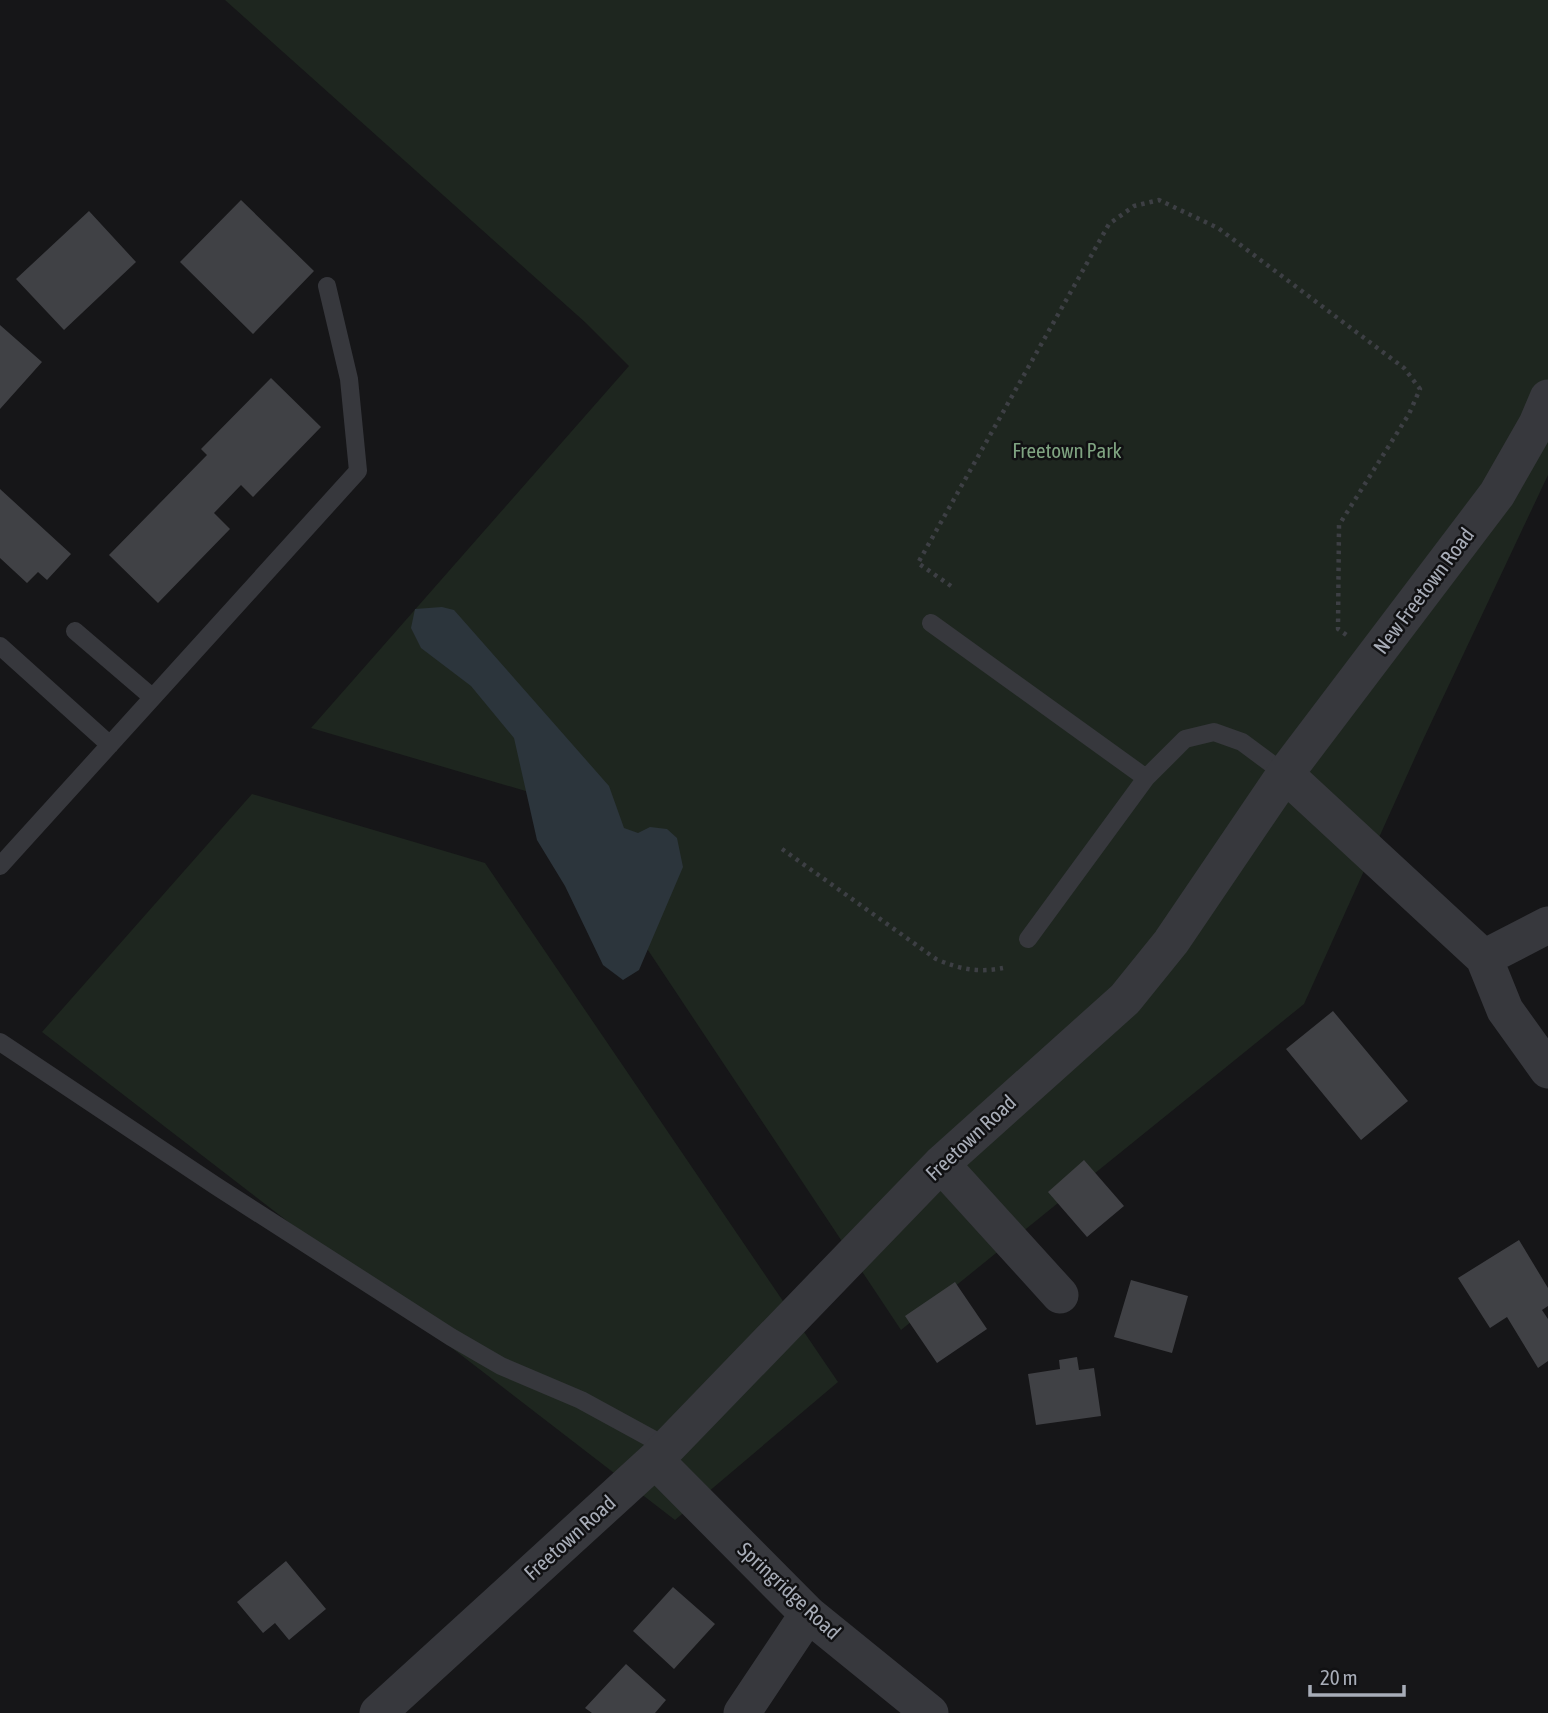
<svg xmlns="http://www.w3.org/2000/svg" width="1548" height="1713" font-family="'Asap Condensed',sans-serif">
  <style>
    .green { fill: #1e261f }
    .water { fill: #2c353c }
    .building { fill: #404145 }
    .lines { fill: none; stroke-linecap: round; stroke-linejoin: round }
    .path { stroke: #3d3f44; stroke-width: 4.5; stroke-dasharray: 3.5 5; stroke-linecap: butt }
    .lane { stroke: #37383d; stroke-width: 18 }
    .street { stroke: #37383d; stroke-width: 37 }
    .labels { text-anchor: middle; stroke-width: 5; stroke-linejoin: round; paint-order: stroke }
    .park-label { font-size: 21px; fill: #7fa381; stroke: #111113 }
    .street-label { font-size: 21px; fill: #a8adb8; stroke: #111113 }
  </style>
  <rect width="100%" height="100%" fill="#161618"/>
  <path class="green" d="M225 0H1548V475L1422 742 1304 1004 901 1330 546 797 311 728 629 366 586 323Z
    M252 794 485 863 838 1382 675 1520 42 1032Z"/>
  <path class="water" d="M442 607 454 610 609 786 624 828 638 833 650 827 667 829 677 838 683 867 639 970 623 980 603 965 565 886 537 840 514 738 471 686 421 648 411 628 415 609Z"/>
  <path class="building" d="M241 200 314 271 253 334 180 262Z
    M89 211 136 262 64 330 16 279Z
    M0 325 42 362 0 409Z
    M271 378 321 427 253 497 241 485 214 513 230 529 158 603 109 555 207 455 201 449Z
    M0 489 71 554 47 580 38 572 27 583 0 558Z
    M1333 1011 1408 1101 1361 1140 1286 1049Z
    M1084 1160 1124 1206 1087 1237 1048 1192Z
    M1519 1240 1548 1288V1306L1542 1310 1548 1319V1361L1538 1368 1507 1317 1490 1328 1458 1278Z
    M1131 1280 1188 1296 1172 1353 1114 1337Z
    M955 1282 987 1329 937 1363 905 1316Z
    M1077 1357 1079 1370 1094 1368 1101 1416 1036 1425 1028 1374 1060 1369 1059 1360Z
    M286 1561 326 1609 289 1640 275 1623 263 1633 237 1602Z
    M673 1587 715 1624 674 1669 633 1631Z
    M626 1664 666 1700 655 1713H592L585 1708Z"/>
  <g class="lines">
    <path class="path" d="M951 586 918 563 1109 224 1134 206 1159 200 1218 228 1404 368 1420 389 1409 414 1339 525 1338 629 1348 636
      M782 849 936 959C959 969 978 973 1003 968"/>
    <path class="lane" d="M931 623 1146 778
      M75 631 152 697
      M0 646 110 745
      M0 866 358 471 349 379 327 286
      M1028 939 1146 778 1185 739 1214 732 1242 742 1285 774
      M0 1042 216 1186 451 1337 501 1366 581 1400 667 1447"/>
    <path class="street" d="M1285 774 1484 958 1505 1010 1548 1070
      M1484 958 1548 925
      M941 1164 1060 1295
      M655 1460 808 1614 930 1713
      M378 1713 655 1460 941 1164 1125 999 1171 942 1285 774 1497 494 1537 424 1548 398
      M742 1713 808 1614"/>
  </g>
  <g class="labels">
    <g class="park-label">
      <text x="1067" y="458">Freetown Park</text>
    </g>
    <g class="street-label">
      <text transform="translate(1424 591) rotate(-53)" y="7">New Freetown Road</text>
      <text transform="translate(971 1138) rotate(-43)" y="7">Freetown Road</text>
      <text transform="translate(570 1538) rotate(-42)" y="7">Freetown Road</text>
      <text transform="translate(789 1591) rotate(43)" y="7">Springridge Road</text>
    </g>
  </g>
  <path d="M1310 1685v10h94v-10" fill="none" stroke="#a8adb8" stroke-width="3.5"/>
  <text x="1320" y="1685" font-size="21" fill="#a8adb8" stroke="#111113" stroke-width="5" paint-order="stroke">20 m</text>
</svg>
